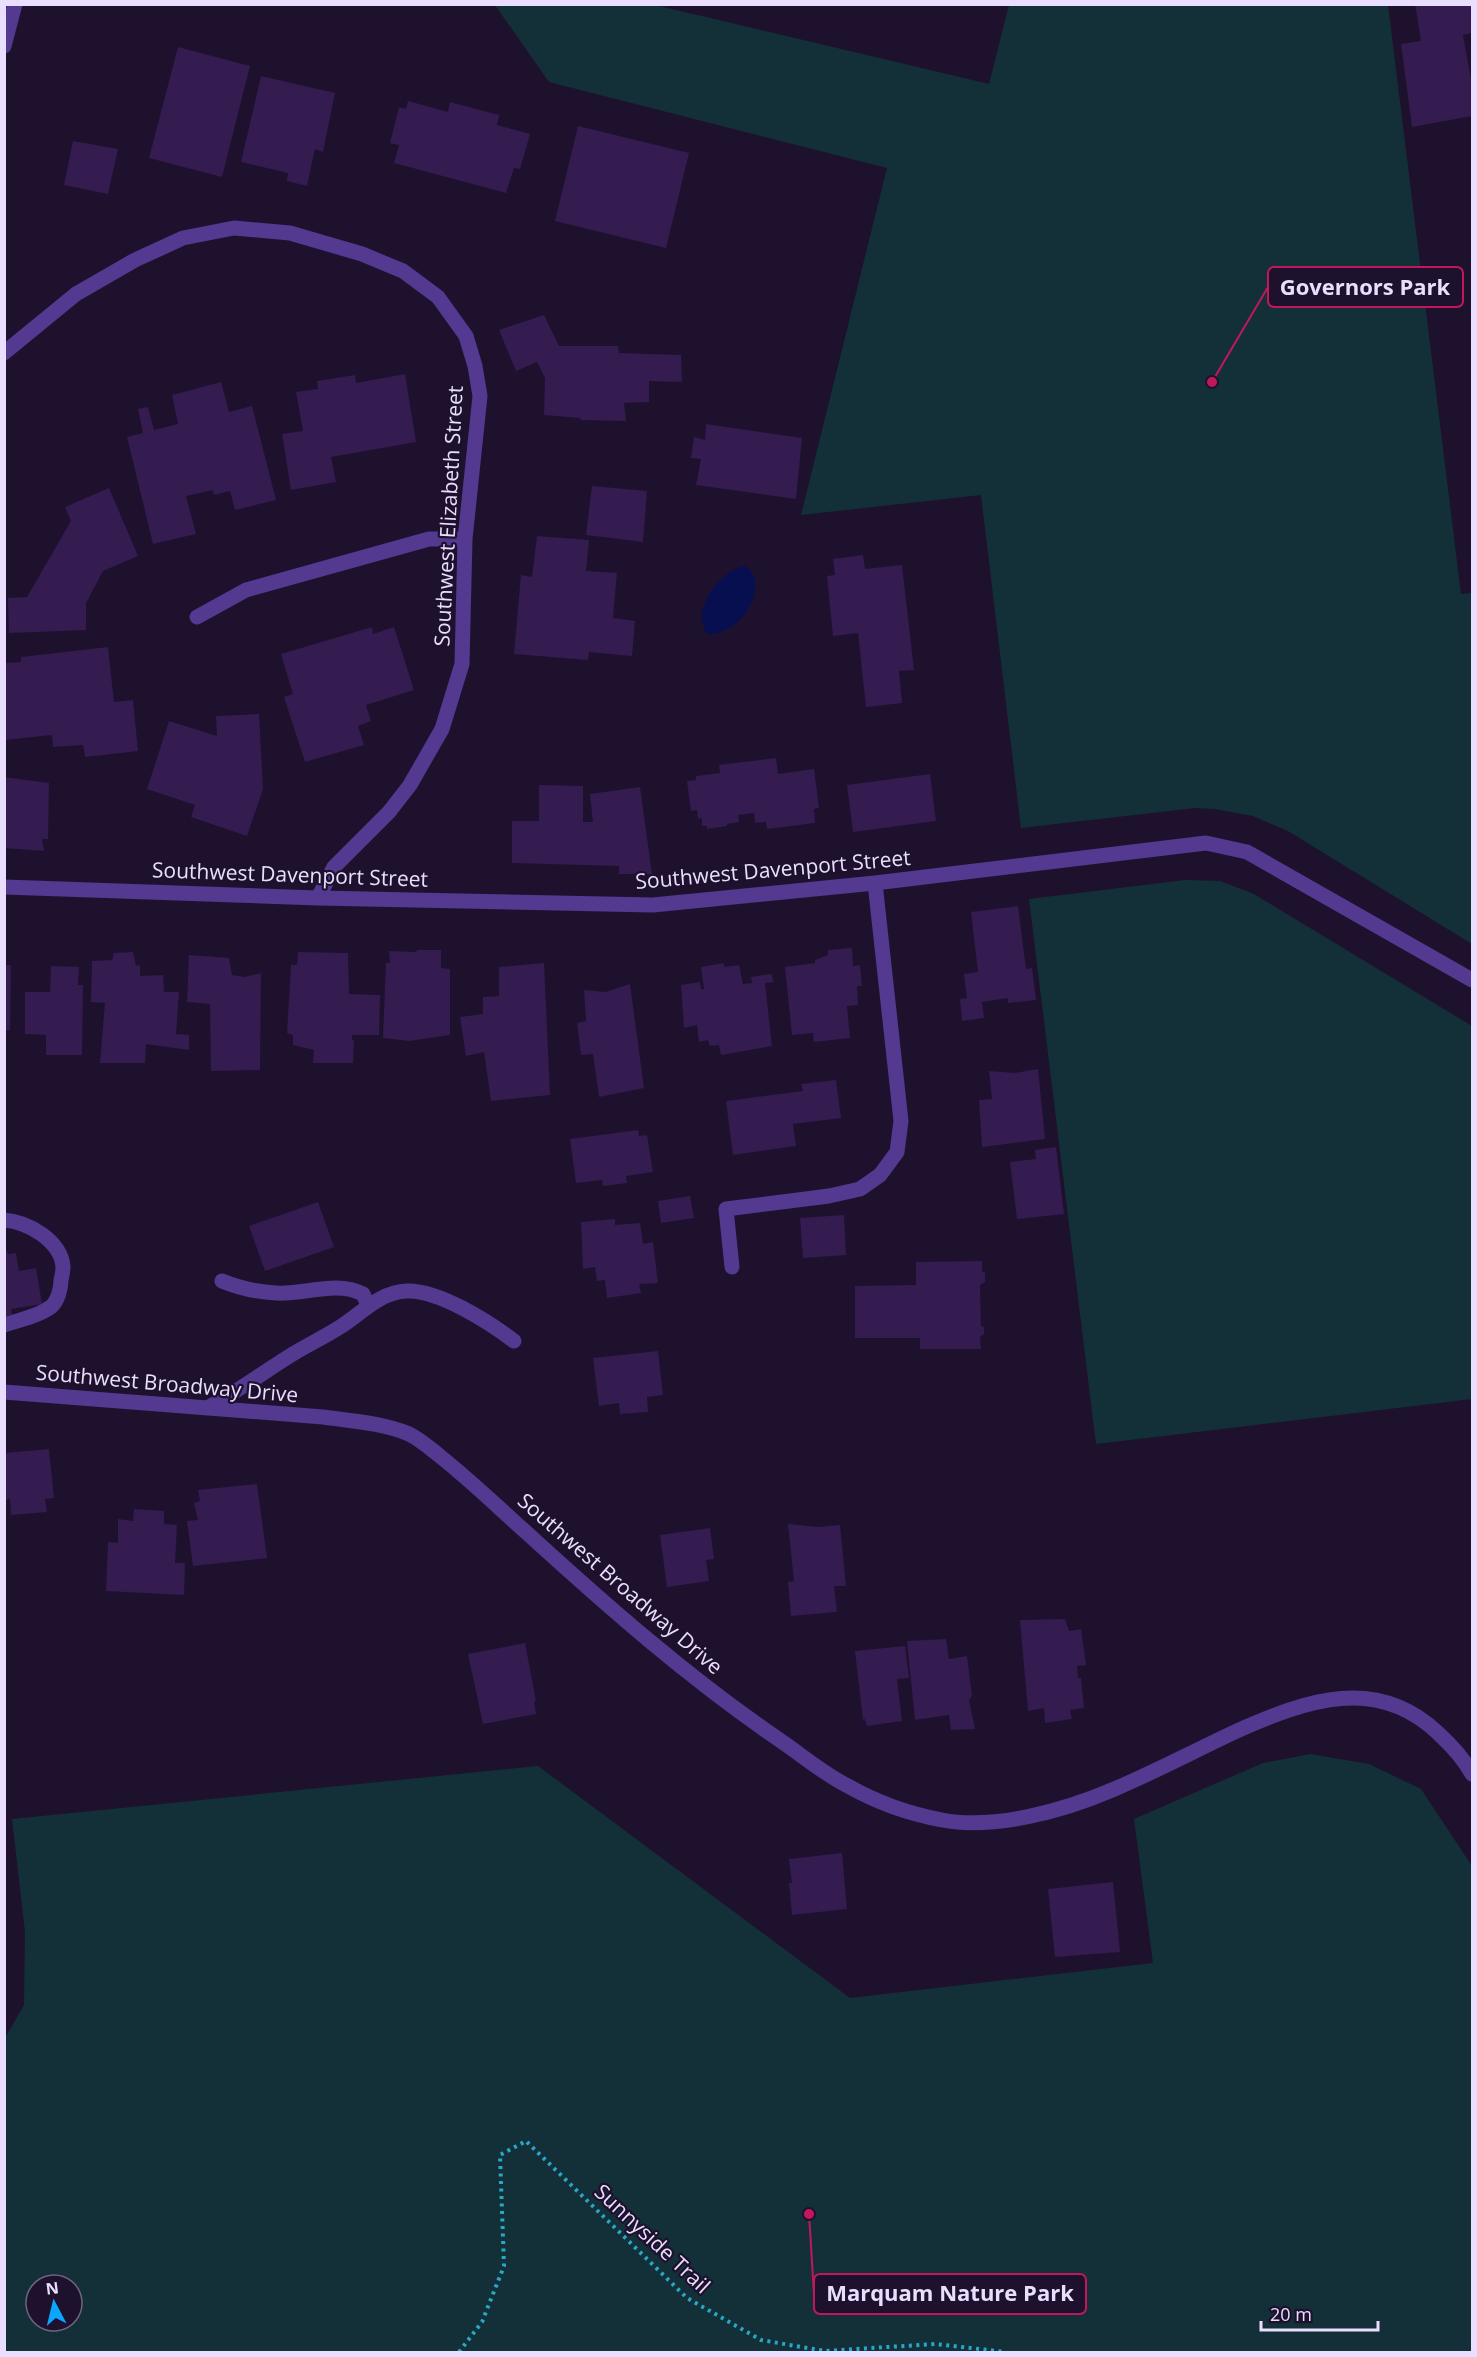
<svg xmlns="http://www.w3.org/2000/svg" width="1477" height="2357" font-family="'Open Sans',sans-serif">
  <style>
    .green { fill: #133039; fill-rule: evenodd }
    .water { fill: #080f50 }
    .building { fill: #341b50 }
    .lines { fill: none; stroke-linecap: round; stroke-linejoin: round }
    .path { stroke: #2aa7c6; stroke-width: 4; stroke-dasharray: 3 4.5; stroke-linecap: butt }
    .minor { stroke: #53398f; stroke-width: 15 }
    .labels { text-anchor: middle; stroke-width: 4.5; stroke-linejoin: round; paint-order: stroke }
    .street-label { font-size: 21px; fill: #eadeff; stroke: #1e112e }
    .leader { fill: none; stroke: #c2185b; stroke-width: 2 }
    .callout-dot { fill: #c2185b; stroke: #1e112e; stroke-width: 2 }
    .callout { fill: #1e112e; stroke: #c2185b; stroke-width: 2 }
    .callout-label { font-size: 22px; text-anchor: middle; font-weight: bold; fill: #eadeff }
  </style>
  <rect width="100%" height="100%" fill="#1e112e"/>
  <path class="green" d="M495 5H655L989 84 1009 5H1388L1461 594 1472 593V944L1288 831 1253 816 1215 809 1195 808 1021 828 981 495 801 515 887 168 549 82Z
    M1185 880 1220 881 1254 894 1472 1026V1399L1096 1444 1029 899Z
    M1310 1754 1369 1764 1421 1789 1472 1866V2352H5V2038L24 2005 25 1932 12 1819 538 1766 850 1998 1153 1963 1134 1819 1263 1763ZM36 2285H72V2321H36Z"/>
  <path class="water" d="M745 566C772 582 742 636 708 634 688 612 721 569 745 566Z"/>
  <path class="building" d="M1415 4H1472V33L1463 35 1472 86V116L1412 127 1401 44 1421 41Z
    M178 47 250 66 222 177 149 158Z
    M261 76 335 93 323 152 315 149 307 186 287 181 288 173 241 162Z
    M408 101 448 112 450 102 499 115 497 125 530 134 520 169 514 168 506 193 394 163 399 145 390 143 399 107 406 109Z
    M578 126 689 153 666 248 555 221Z
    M73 141 118 149 108 194 64 185Z
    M544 315 559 346H618L619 353 681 355 682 382 649 381V402L624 403 626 421 580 420 581 418 544 415 545 378 537 362 516 371 499 330Z
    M405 374 416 442 331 457 336 482 291 490 282 434 303 431 296 392 318 389 317 381 355 375 356 383Z
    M221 382 229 412 252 406 276 500 235 510 230 491 214 495 213 490 186 496 196 534 153 544 127 437 143 433 138 409 148 407 154 430 178 424 172 395Z
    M706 424 802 438 796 499 696 485 701 459 691 458 694 437 705 440Z
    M592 486 647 491 643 542 586 535Z
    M109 488 138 556 103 571 86 603V630L9 633 8 598 27 597 71 521 65 507Z
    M537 536 589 540 586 571 617 573 613 618 635 621 632 656 589 652 588 660 514 654 521 575 532 577Z
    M863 555 865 569 902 565 914 670 899 671 902 703 866 707 858 633 833 636 827 576 835 575 833 559Z
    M372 627 373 634 394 627 414 690 366 705 371 721 358 726 364 745 305 762 284 697 293 694 281 654Z
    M108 647 114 702 133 700 138 751 85 757 83 745 53 747 52 735 4 740V663L21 662V657Z
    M259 714 263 789 247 836 191 817 195 805 147 789 169 721 217 736 216 716Z
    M776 758 778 774 814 769 819 808 814 809 815 823 767 829 766 822 755 823 754 813 738 815 739 822 727 824V826L707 829V826H702V818L698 819 697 810 691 811 687 781 696 780V776L720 773 719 765Z
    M930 774 936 821 853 832 847 785Z
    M4 777 49 783 48 839H42L44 851 4 848Z
    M539 785 583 786V822H593L590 794 640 787 652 874H619V866L512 863V821H539Z
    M1018 906 1026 969 1032 968 1036 1000 1008 1003V998L982 1002 984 1018 962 1021 960 999 967 998 964 974 978 972 971 912Z
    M852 948 853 966 860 965 862 986H857L858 1005 847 1006 850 1038 814 1042 813 1033 792 1035 785 967 815 963V960L828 955V950Z
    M417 950H441V968L450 969V1035L409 1041 383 1038 386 963H390L389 951 416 952Z
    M133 952 136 966 140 965V976L163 975 164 992H179L176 1034 189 1035V1050L146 1044 145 1063H100L105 1003 91 1002 92 961 112 960 114 953Z
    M298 952 348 953 349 994 380 995 379 1035H352V1040H354L353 1063H313L314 1050 293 1045V1035L287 1033 291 965H297Z
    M189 955 229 958 232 975 244 977 261 973 260 1070 211 1071 210 1004 187 1002Z
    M544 963 550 1095 491 1101 484 1052 466 1056 460 1017 483 1014V997L499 996V967Z
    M724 963V967L739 965 743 984 752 983 751 977 771 974 774 982 765 983 772 1046 721 1055 719 1045 710 1046 708 1040 699 1042 697 1025 684 1028 681 985 700 982 701 989H704L701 967Z
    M4 965H11L10 1030H4Z
    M51 966 79 967 78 985H83L82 1055H46V1035L25 1034V992H50Z
    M630 984 644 1088 599 1097 593 1054 581 1055 577 1023 586 1021 584 990 606 992Z
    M1038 1069 1045 1139 982 1147 979 1100 992 1099 989 1071 1015 1073Z
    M836 1080 841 1118 793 1124 796 1146 733 1155 726 1101 803 1091 801 1084Z
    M638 1130 639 1136 647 1135 653 1172 626 1176 627 1183 603 1186 602 1180 576 1183 570 1139Z
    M1056 1147 1064 1214 1017 1219 1010 1162 1036 1159 1035 1150Z
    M690 1196 694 1218 661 1223 658 1201Z
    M318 1202 334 1247 265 1271 249 1226Z
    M844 1215 846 1255 803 1258 800 1218Z
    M615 1219V1225L640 1223 643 1244 653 1242 658 1283 639 1284 641 1293 607 1298 605 1280 597 1281 595 1267 583 1269 581 1222Z
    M4 1244 8 1254 16 1253 19 1271 36 1268 42 1304 11 1309 13 1319 4 1320Z
    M982 1261V1271L985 1273V1282L980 1285 981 1326 984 1327V1334L980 1337 981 1349H920V1338H855V1286L916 1285V1262Z
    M658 1351 663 1395 647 1397 648 1412 620 1414 619 1403 599 1406 593 1358Z
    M49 1449 54 1498 45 1499 47 1512 11 1515 10 1499 4 1500V1453Z
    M257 1484 267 1558 193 1566 187 1521 198 1520 194 1503 200 1501 198 1490Z
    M134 1509 164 1511V1524L177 1525 175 1563H185L184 1595 106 1591 108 1542 118 1543V1519L133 1521Z
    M788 1524 818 1527 840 1525 846 1586H834L837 1612 791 1616 788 1582 794 1581Z
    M710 1528 714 1559 706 1560 709 1581 667 1587 660 1535Z
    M1065 1619 1069 1631 1081 1629 1086 1665 1077 1666 1078 1678H1081L1084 1708 1070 1710 1072 1719 1045 1723 1044 1708 1028 1711 1020 1620Z
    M946 1639 949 1659 967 1656 972 1696 969 1700 975 1729 951 1730 949 1715 915 1720 907 1641Z
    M525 1643 536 1701 534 1702 536 1714 483 1724 468 1654Z
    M905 1646 909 1678 897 1679 902 1721 867 1726 865 1719 863 1720 855 1651Z
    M842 1853 847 1909 792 1915 789 1883H792L789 1859Z
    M1113 1882 1120 1952 1055 1957 1048 1889Z"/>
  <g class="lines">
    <path class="path" d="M459 2352 482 2322 504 2266 500 2155 526 2141 687 2298 761 2340 825 2351 935 2344 1006 2352"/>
    <path class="minor" d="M4 46 15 4
      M4 353 76 294 135 260 183 238 234 228 290 233 362 254 403 271 438 297 466 336 475 366 480 396 465 539 462 664 442 729 410 785 389 812 334 867 318 898
      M197 617 246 590 429 539H465
      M4 887 318 898 653 905 875 883 1206 843 1247 852 1472 980
      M4 1220C28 1222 60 1240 63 1266 63 1270 62 1276 61 1280 61 1288 58 1300 52 1306 39 1316 20 1320 4 1325
      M732 1267 726 1209 829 1196 860 1189 880 1175 897 1152 901 1121 875 883
      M222 1281C239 1288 256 1292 276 1293 304 1295 336 1280 363 1294L368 1305
      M4 1392 323 1417C351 1421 383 1423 409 1434 421 1440 431 1449 441 1457 471 1481 499 1508 527 1533 608 1607 690 1679 781 1741 803 1756 824 1774 848 1786 876 1802 910 1814 942 1820 994 1830 1063 1811 1112 1790 1155 1772 1196 1750 1239 1730 1307 1700 1377 1675 1438 1733 1451 1745 1464 1759 1472 1774
      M207 1408C235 1393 261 1374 288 1357 305 1346 323 1338 340 1327 361 1314 379 1292 407 1291 439 1290 489 1322 514 1341"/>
  </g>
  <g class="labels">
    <g class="street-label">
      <text transform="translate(449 516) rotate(-87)" y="7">Southwest Elizabeth Street</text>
      <text transform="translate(773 870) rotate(-5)" y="7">Southwest Davenport Street</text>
      <text transform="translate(290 875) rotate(2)" y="7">Southwest Davenport Street</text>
      <text transform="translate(167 1384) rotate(5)" y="7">Southwest Broadway Drive</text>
      <text transform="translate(620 1584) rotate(41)" y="7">Southwest Broadway Drive</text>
      <text transform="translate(652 2239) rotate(43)" y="7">Sunnyside Trail</text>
    </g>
  </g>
  <path class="leader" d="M1212 382L1268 287M809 2214L814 2294"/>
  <g class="callout-dot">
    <circle cx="1212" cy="382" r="6"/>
    <circle cx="809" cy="2214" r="6"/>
  </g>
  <g class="callout">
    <rect x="1268" y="267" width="195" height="40" rx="6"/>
    <rect x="814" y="2274" width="272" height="40" rx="6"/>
  </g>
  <g class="callout-label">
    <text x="1365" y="295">Governors Park</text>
    <text x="950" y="2301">Marquam Nature Park</text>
  </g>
  <rect width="1477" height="2357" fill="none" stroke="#eadeff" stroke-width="12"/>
  <g transform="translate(54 2303) rotate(353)"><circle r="28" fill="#1e112e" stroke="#706382" stroke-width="1.5"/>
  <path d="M0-4.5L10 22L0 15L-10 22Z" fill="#0aa6ff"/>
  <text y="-9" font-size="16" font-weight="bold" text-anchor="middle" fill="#eadeff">N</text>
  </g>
  <path d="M1261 2321v9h117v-9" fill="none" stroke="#eadeff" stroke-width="3"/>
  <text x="1270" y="2321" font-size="18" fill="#eadeff" stroke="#1e112e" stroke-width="4.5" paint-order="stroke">20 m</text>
</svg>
